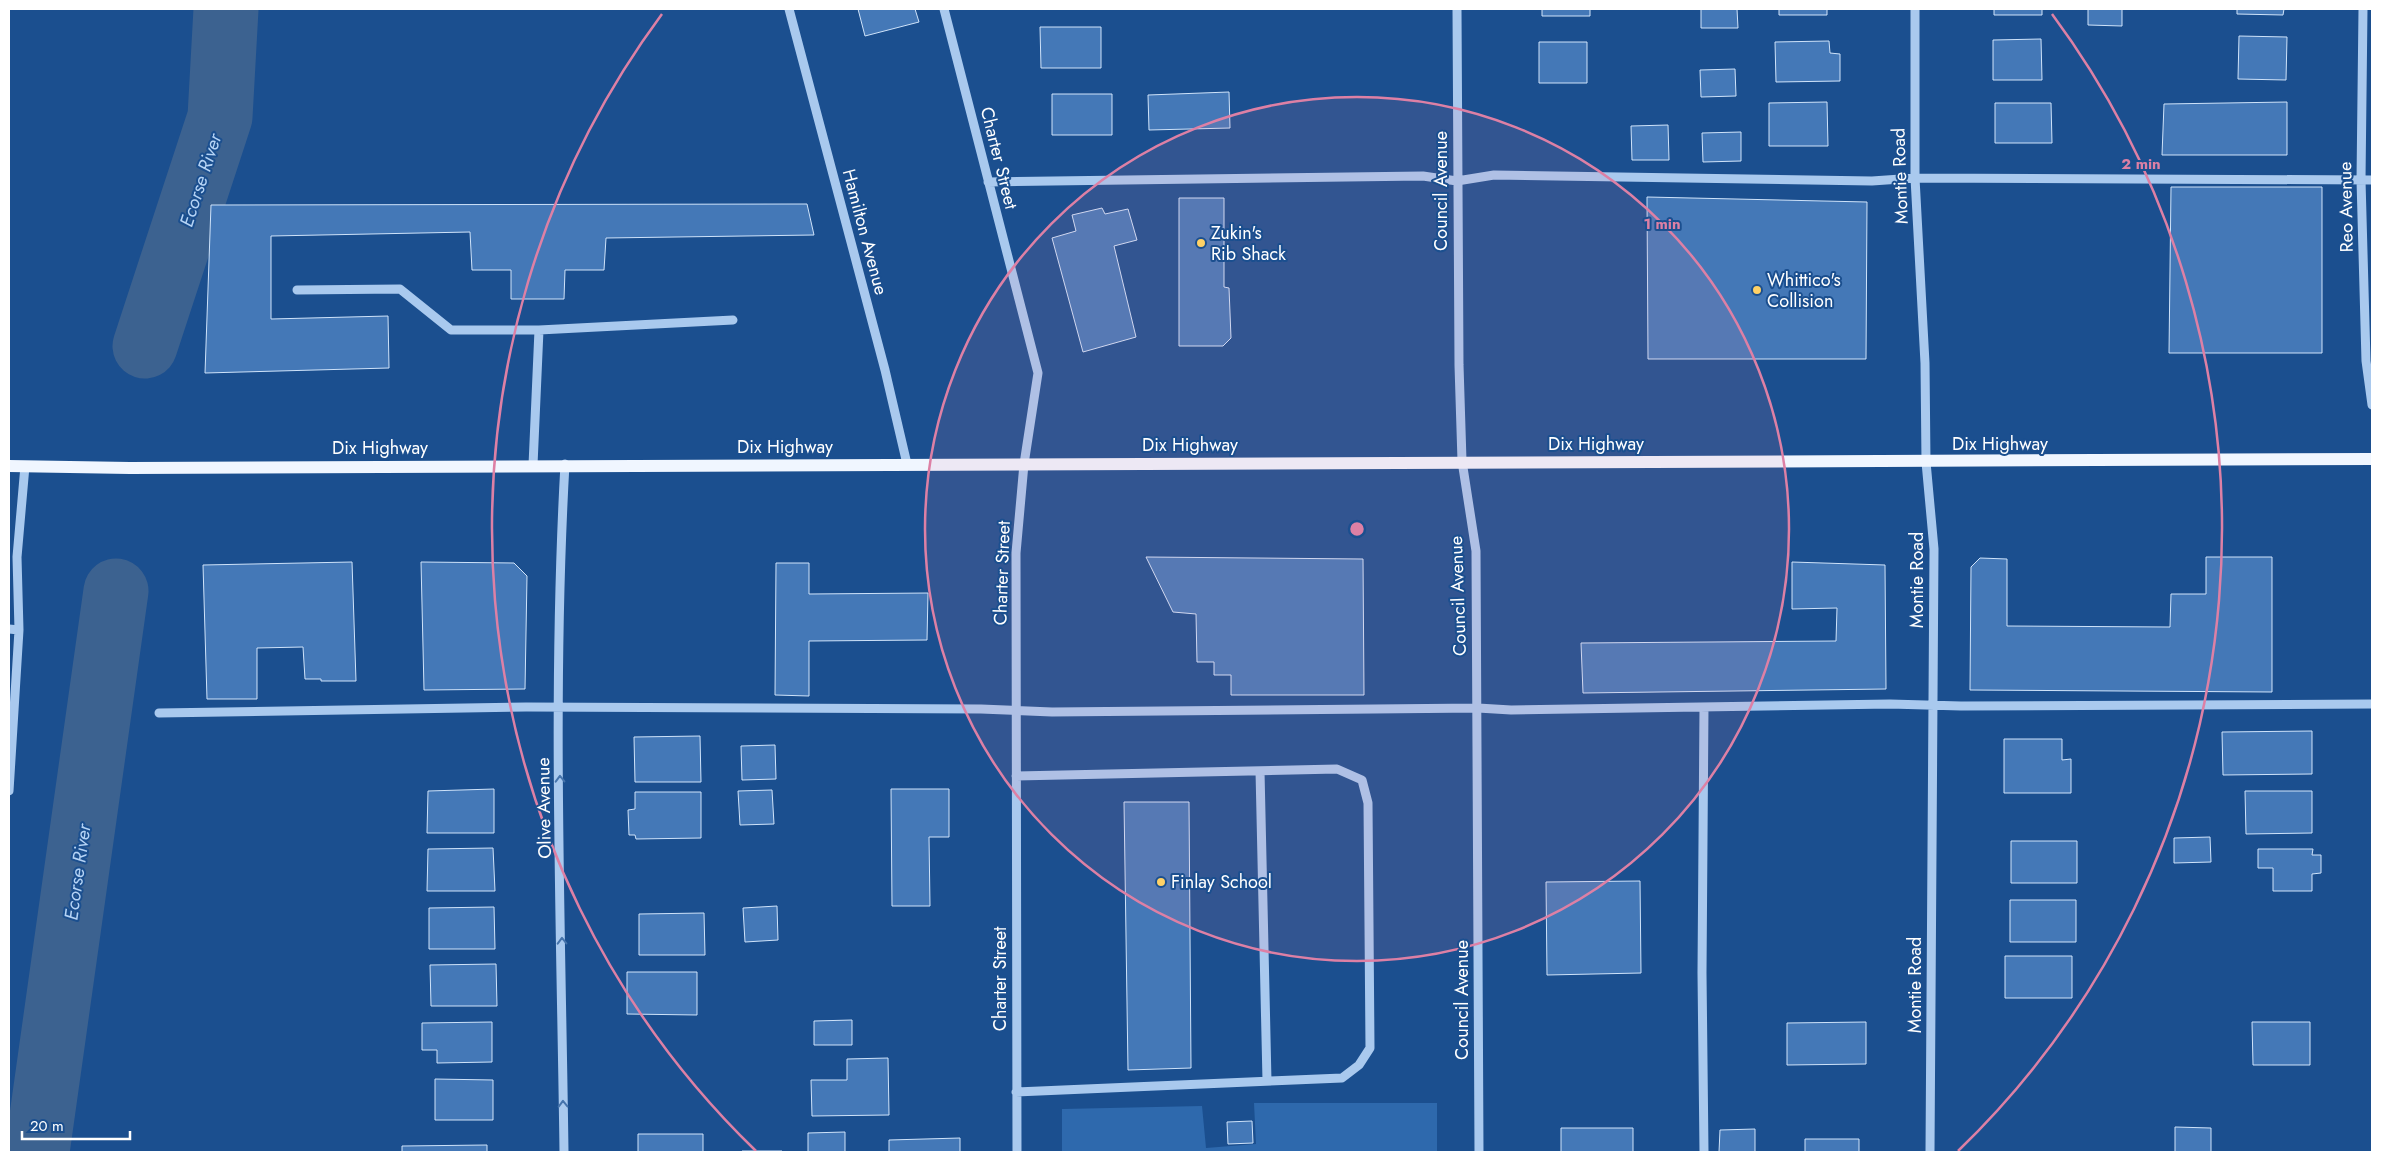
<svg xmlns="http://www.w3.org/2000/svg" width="2381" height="1161" font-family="Jost,sans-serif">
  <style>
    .green { fill: #2e69ad }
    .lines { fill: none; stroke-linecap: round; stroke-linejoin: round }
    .river { stroke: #3c6290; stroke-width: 65 }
    .building { fill: #4478b7; stroke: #cfe3fa }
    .minor { stroke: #a9c9ee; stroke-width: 9 }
    .major { stroke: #f0f6ff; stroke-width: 12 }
    .oneway { stroke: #4674ac }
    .ring { fill: none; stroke: #dd80a5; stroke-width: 2.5 }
    .poi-dot { fill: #ffd166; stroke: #1b4f8f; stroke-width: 2 }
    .labels { text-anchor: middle; stroke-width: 4; stroke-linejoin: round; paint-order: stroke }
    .street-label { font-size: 18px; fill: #fff; stroke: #1b4f8f }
    .poi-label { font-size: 18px; fill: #fff; stroke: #1b4f8f; text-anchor: start }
    .water-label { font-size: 19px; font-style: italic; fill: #b5d3f5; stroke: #1b4f8f }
    .centre { fill: #dd80a5; stroke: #1b4f8f; stroke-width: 2.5 }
    .ring-label { font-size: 15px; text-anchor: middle; font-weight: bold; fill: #dd80a5; stroke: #1b4f8f; stroke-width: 4; stroke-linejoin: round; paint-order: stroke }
  </style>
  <rect width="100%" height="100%" fill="#1b4f8f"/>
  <path class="green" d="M1254 1103H1437V1152H1062V1109L1202 1106 1206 1148 1256 1144Z"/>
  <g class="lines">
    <path class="river" d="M145 346 220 117 226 9
      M37 1152 116 591"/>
  </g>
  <path class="building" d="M858 9H915L919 22 865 36Z
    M1542 9H1590V16H1542Z
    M1701 9H1737L1738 28H1701Z
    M1779 9H1827V15H1779Z
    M1994 9H2042V15H1994Z
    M2088 9H2122V26L2088 25Z
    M2237 9H2284L2283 15 2237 14Z
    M1040 27H1101V68H1041Z
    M2239 36 2287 37 2286 80 2238 79Z
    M2041 39 2042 80H1993V40Z
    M1829 41 1830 53 1840 54V81L1776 82 1775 42Z
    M1539 42H1587V83H1539Z
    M1735 69 1736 96 1701 97 1700 70Z
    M1229 92 1230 128 1149 130 1148 95Z
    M1052 94H1112V135H1052Z
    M1827 102 1828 146H1769V103Z
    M2287 102V155H2162L2164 104Z
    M1995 103H2051L2052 143H1995Z
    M1668 125 1669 160H1632L1631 126Z
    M1741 132V161L1703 162 1702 133Z
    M2171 187H2322V353H2169Z
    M1647 197 1867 202 1866 359H1648Z
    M1179 198H1224V287L1229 288 1231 338 1223 346H1179Z
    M807 204 814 235 606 238 604 270H565L564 299H511V270H472L470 232 271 236V319L388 316 389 368 205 373 211 205Z
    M1102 208 1105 214 1128 209 1137 240 1114 246 1136 337 1083 352 1052 238 1076 231 1072 215Z
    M1146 557 1363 559 1364 695H1231V675H1214V662H1197L1196 614 1173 612Z
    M2206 557H2272V692L1970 690 1971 567 1980 558 2007 559V626L2170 627 2171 594H2206Z
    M352 562 356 681H321V679H305L303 647 257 648V699H207L203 565Z
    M421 562 514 563 527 576 525 689 424 690Z
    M1792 562 1885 565 1886 689 1583 693 1581 643 1836 641 1837 608 1792 609Z
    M776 563H809V594L928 593 927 640 809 641V696L775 695Z
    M2312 731V774L2223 775 2222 732Z
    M700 736 701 782H635L634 737Z
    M2004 739H2062V760L2071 759V793H2004Z
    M775 745 776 779 742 780 741 746Z
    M494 789V833H427L428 791Z
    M891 789H949V837H929L930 906H892Z
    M772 790 774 824 740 825 738 791Z
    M2245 791H2312V833L2246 834Z
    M635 792H701V838L636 839 635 835H629L628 810 635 809Z
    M1124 802H1189L1191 1068 1128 1070Z
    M2210 837 2211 862 2174 863V838Z
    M2011 841H2077V883H2011Z
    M493 848 495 891H427L428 849Z
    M2258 849H2313L2312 855H2321V873L2312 874V891H2273V868H2258Z
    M1640 881 1641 973 1547 975 1546 882Z
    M2010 900H2076V942H2010Z
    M777 906 778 940 745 942 743 908Z
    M494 907 495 949H429V908Z
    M704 913 705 955H639V914Z
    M2005 956H2072V998H2005Z
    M496 964 497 1006H431L430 965Z
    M627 972H697V1015L627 1014Z
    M852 1020V1045H814V1021Z
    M492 1022V1062L437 1063V1050H422V1023Z
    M1866 1022V1064L1787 1065V1023Z
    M2252 1022H2310V1065H2253Z
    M888 1058 889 1115 812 1116 811 1080H847V1059Z
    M435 1079 493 1080V1120H435Z
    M1252 1121 1253 1143 1228 1144 1227 1122Z
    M2175 1127 2211 1128V1152H2175Z
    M1561 1128H1633V1152H1561Z
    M1755 1129V1152H1719L1720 1130Z
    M845 1132V1152H808V1133Z
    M638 1134H703V1152H638Z
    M960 1138V1152H889V1140Z
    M1805 1139H1859V1152H1805Z
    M487 1145V1152H402V1146Z
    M742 1151H782V1152H742Z"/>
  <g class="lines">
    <path class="minor" d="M789 9 885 370 907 464
      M944 9 1038 373 1024 464 1016 553 1017 1152
      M1457 9 1459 365 1462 461 1476 551 1479 1152
      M1915 9V178L1925 363 1926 462 1934 549 1930 1152
      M2363 9 2361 180 2366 361 2372 405
      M988 182 1423 176 1457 181 1494 175 1872 181 1915 178 2372 180
      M297 290 400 289 451 330H539L533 465
      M539 330 733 320
      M9 629 19 630
      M159 713 526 707 981 709 1052 712 1478 708 1511 710 1890 704 1961 706 2372 704
      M1260 771 1267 1081
      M1016 776 1337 769 1362 780 1368 803 1370 1048 1359 1065 1342 1078 1016 1092
      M9 791 19 630 17 557 25 466
      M564 1152C561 923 552 693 565 464
      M1704 1152 1702 973 1704 707"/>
    <path class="major" d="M9 466 130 468 2372 459"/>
  </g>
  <defs><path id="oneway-chevron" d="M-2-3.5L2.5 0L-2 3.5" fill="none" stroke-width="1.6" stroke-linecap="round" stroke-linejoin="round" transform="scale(1.25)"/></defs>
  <g class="oneway">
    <use href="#oneway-chevron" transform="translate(560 779) rotate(-91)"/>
    <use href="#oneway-chevron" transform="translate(562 941) rotate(-91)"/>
    <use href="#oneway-chevron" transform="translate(563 1104) rotate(-91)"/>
  </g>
  <circle cx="1357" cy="529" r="432" fill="#dd80a5" fill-opacity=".12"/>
  <g class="ring">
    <circle cx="1357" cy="529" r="432"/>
    <path d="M756 1151A865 865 0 0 1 662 14M2052 14A865 865 0 0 1 1958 1151"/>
  </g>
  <g class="poi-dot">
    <circle cx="1201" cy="243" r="5"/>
    <circle cx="1757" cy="290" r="5"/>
    <circle cx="1161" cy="882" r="5"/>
  </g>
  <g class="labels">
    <g class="street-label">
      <text transform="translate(999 158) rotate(76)" y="6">Charter Street</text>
      <text transform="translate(1900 176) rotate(-92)" y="6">Montie Road</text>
      <text transform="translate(1441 191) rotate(-90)" y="6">Council Avenue</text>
      <text transform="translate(2346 207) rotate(-91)" y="6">Reo Avenue</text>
      <text transform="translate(865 232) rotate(75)" y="6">Hamilton Avenue</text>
      <text x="1596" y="450">Dix Highway</text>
      <text x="2000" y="450">Dix Highway</text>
      <text x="1190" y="451">Dix Highway</text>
      <text x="785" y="453">Dix Highway</text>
      <text x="380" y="454">Dix Highway</text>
      <text transform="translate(1002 573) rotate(-88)" y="6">Charter Street</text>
      <text transform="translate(1917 580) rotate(-90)" y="6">Montie Road</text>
      <text transform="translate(1458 596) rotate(-92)" y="6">Council Avenue</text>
      <text transform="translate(544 808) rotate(-91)" y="6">Olive Avenue</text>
      <text transform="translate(1000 979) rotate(-90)" y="6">Charter Street</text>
      <text transform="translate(1915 985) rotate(-90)" y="6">Montie Road</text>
      <text transform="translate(1462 1000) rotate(-90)" y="6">Council Avenue</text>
    </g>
    <g class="poi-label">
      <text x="1211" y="239">Zukin's<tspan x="1211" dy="21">Rib Shack</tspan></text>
      <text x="1767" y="286">Whittico's<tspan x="1767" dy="21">Collision</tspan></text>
      <text x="1171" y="888">Finlay School</text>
    </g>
    <g class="water-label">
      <text transform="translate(200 180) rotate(-72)" y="7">Ecorse River</text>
      <text transform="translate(77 872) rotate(-82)" y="7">Ecorse River</text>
    </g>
  </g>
  <circle cx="1357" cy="529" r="8" class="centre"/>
  <g class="ring-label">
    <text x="2141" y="169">2 min</text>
    <text x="1662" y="229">1 min</text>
  </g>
  <rect width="2381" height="1161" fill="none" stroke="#ffffff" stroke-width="20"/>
  <path d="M22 1131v8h108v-8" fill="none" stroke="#ffffff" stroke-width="2.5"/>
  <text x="30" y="1131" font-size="15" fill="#ffffff" stroke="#1b4f8f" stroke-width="4" paint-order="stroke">20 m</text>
</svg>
